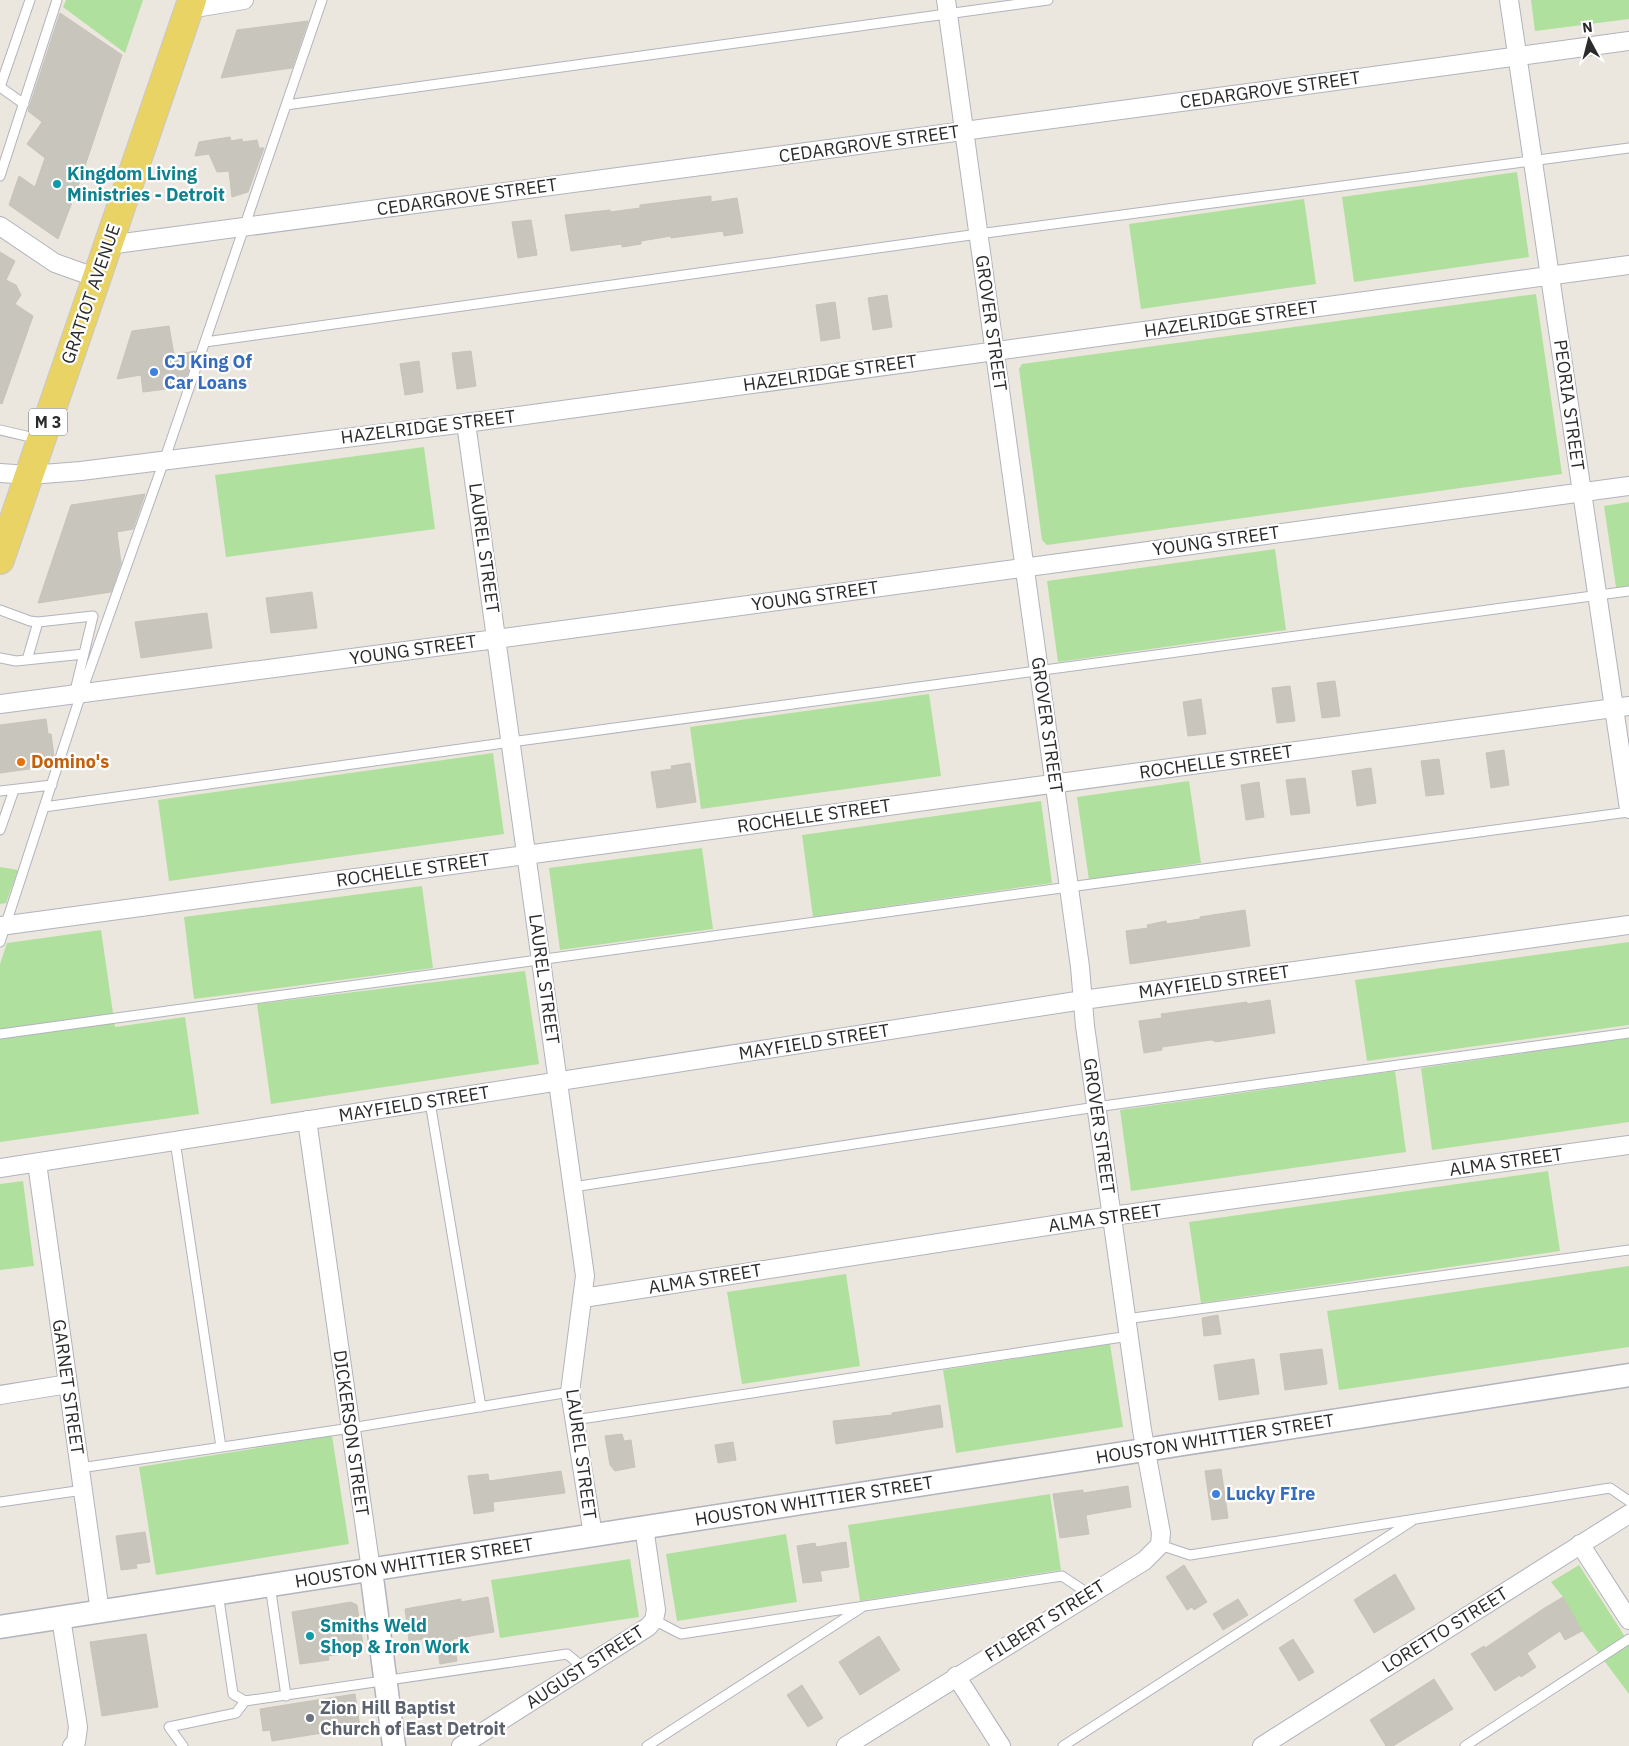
<svg xmlns="http://www.w3.org/2000/svg" width="1629" height="1746" font-family="'IBM Plex Sans',sans-serif">
  <style>
    .grass { fill: #b0e09d }
    .building { fill: #c8c5bc; stroke: #c7c3b7 }
    .lines { fill: none; stroke-linecap: round; stroke-linejoin: round }
    .service-casing { stroke: #b1b3be; stroke-width: 11 }
    .minor-casing { stroke: #b1b3be; stroke-width: 20 }
    .tertiary-casing { stroke: #b1b3be; stroke-width: 25 }
    .primary-casing { stroke: #c8c8c8; stroke-width: 30 }
    .service { stroke: #fff; stroke-width: 9 }
    .minor { stroke: #fff; stroke-width: 18 }
    .tertiary { stroke: #fff; stroke-width: 22 }
    .primary { stroke: #ead365; stroke-width: 28 }
    .culture-dot { fill: #0f9aa8; stroke: #fff; stroke-width: 2 }
    .shop-dot { fill: #3f7fe0; stroke: #fff; stroke-width: 2 }
    .food-dot { fill: #e8710a; stroke: #fff; stroke-width: 2 }
    .worship-dot { fill: #6b7280; stroke: #fff; stroke-width: 2 }
    .labels { text-anchor: middle; stroke-width: 4.5; stroke-linejoin: round; paint-order: stroke }
    .shield { fill: #fff; stroke: #6b6b6b; stroke-width: 1 }
    .shield-label { font-size: 16px; font-weight: bold; fill: #2b2b2b }
    .street-label { font-size: 18px; fill: #2b2b2b; stroke: #fff }
    .culture-label { font-size: 18px; font-weight: bold; fill: #0d838f; stroke: #fff; text-anchor: start }
    .shop-label { font-size: 18px; font-weight: bold; fill: #366cbe; stroke: #fff; text-anchor: start }
    .food-label { font-size: 18px; font-weight: bold; fill: #c56008; stroke: #fff; text-anchor: start }
    .worship-label { font-size: 18px; font-weight: bold; fill: #5b616d; stroke: #fff; text-anchor: start }
  </style>
  <rect width="100%" height="100%" fill="#ece7de"/>
  <path class="grass" d="M66 0H143L125 53 63 7Z
    M1531 0H1629V19L1535 31Z
    M1517 172 1529 257 1354 282 1342 197Z
    M1304 199 1316 284 1141 309 1129 224Z
    M1536 294 1562 474 1047 545 1042 540 1019 369 1022 364Z
    M424 447 435 529 226 557 215 475Z
    M1629 502V592L1617 594 1604 506Z
    M1275 549 1286 630 1058 662 1047 581Z
    M929 694 941 776 701 809 690 727Z
    M493 753 504 834 169 881 158 800Z
    M1189 781 1201 863 1089 880 1077 797Z
    M1041 801 1052 883 813 917 802 835Z
    M702 848 713 929 560 950 549 868Z
    M0 867 18 870 6 903 0 904Z
    M422 886 433 968 194 999 184 917Z
    M101 930 115 1027 185 1017 199 1114 0 1142V964L7 943Z
    M1629 942V1025L1367 1061 1355 980Z
    M525 971 539 1064 271 1104 257 1004Z
    M1629 1038V1122L1432 1150 1421 1068Z
    M1395 1071 1406 1152 1131 1191 1120 1110Z
    M1548 1171 1560 1251 1201 1303 1189 1222Z
    M23 1181 34 1266 0 1270V1184Z
    M1629 1266V1347L1339 1390 1327 1311Z
    M846 1274 860 1366 742 1384 727 1292Z
    M1110 1344 1123 1427 956 1453 943 1370Z
    M332 1436 349 1544 156 1575 139 1467Z
    M1050 1494 1061 1570 860 1601 848 1525Z
    M786 1534 797 1602 677 1621 666 1554Z
    M630 1559 639 1617 500 1638 491 1580Z
    M1579 1565 1629 1643V1694L1582 1631 1563 1597 1551 1582Z"/>
  <path class="building" d="M60 13 122 55 80 181 58 239 9 205 19 176 35 187 45 158 27 144 42 122 28 111Z
    M308 21 292 68 221 78 237 30Z
    M230 137 231 141 242 139 243 142 257 140 259 148H264L248 192 232 197 229 171 217 172 209 154 195 156 199 142Z
    M711 196V202L737 198 743 233 724 236 723 231 671 238V236L641 241V244L622 247V244L571 251 565 215 610 210V212L640 208V205Z
    M531 220 537 255 518 258 512 222Z
    M0 252 15 261 6 280 16 285 21 295 15 304 33 316 2 404 0 403Z
    M887 295 892 327 873 330 868 298Z
    M835 302 840 338 821 341 816 305Z
    M169 326 174 355 195 351 183 387 143 392 141 375 117 379 132 331Z
    M471 351 476 386 457 389 452 353Z
    M419 361 423 392 405 395 400 364Z
    M145 494 133 529 117 532 121 563 111 592 38 603 71 505Z
    M312 592 317 628 271 633 266 598Z
    M207 613 212 648 141 658 135 622Z
    M1335 681 1340 716 1322 718 1317 683Z
    M1290 686 1295 721 1277 723 1272 688Z
    M1201 699 1206 734 1188 736 1183 702Z
    M46 719 48 734H51L54 756 51 766 0 773V725Z
    M1504 750 1509 785 1491 788 1486 753Z
    M1439 759 1444 794 1426 796 1421 761Z
    M690 763 696 802 657 808 651 772 672 769 671 766Z
    M1371 768 1376 803 1357 806 1352 771Z
    M1305 778 1310 813 1291 815 1286 780Z
    M1259 782 1264 817 1246 820 1241 785Z
    M1245 910 1250 946 1130 964 1126 931 1148 928 1147 925 1166 921 1167 924 1200 919V917Z
    M1270 1000 1275 1033 1215 1042V1041L1211 1040 1162 1047V1050L1144 1053 1139 1021 1162 1018 1161 1014 1247 1002V1004Z
    M1218 1315 1221 1334 1204 1336 1202 1318Z
    M1322 1349 1327 1384 1285 1390 1280 1354Z
    M1254 1359 1259 1394 1219 1400 1214 1365Z
    M940 1405 943 1427 836 1444 833 1421 892 1415V1413Z
    M622 1434 624 1441 631 1440 635 1467 615 1471 610 1465 605 1436Z
    M733 1442 736 1460 718 1463 715 1445Z
    M1221 1469 1228 1518 1212 1520 1205 1471Z
    M561 1471 565 1493 493 1502 494 1511 474 1514 468 1476 488 1474 489 1481Z
    M1128 1486 1131 1507 1086 1515 1089 1534 1060 1538 1053 1494 1083 1490V1493Z
    M145 1532 150 1562 136 1564 137 1568 121 1570 116 1536Z
    M846 1542 849 1567 820 1571 822 1581 803 1583 797 1546 815 1543 816 1547Z
    M1184 1565 1207 1602 1194 1610 1192 1607 1187 1610 1166 1577Z
    M1395 1574 1415 1609 1374 1633 1354 1600Z
    M488 1597 494 1632 453 1639 457 1661 440 1664 436 1637 409 1641 405 1609 461 1599V1602Z
    M1563 1597 1582 1631 1565 1640 1560 1631 1527 1653 1536 1667 1521 1677 1520 1675 1495 1691 1471 1654 1484 1646 1485 1648 1543 1609Z
    M1238 1599 1248 1615 1223 1630 1213 1614Z
    M351 1602 357 1605 364 1651 328 1656 329 1660 300 1664 292 1612Z
    M146 1634 158 1707 102 1716 90 1642Z
    M879 1636 900 1670 860 1695 839 1662Z
    M1293 1639 1314 1672 1299 1681 1279 1648Z
    M1434 1679 1453 1709 1393 1746H1386L1370 1720Z
    M802 1685 823 1718 808 1727 787 1695Z
    M355 1694 360 1727 272 1741 270 1730 263 1731 260 1709Z"/>
  <g class="lines">
    <g class="service-casing">
      <path id="service" d="M0 87 30 0
        M0 87 24 104
        M286 105 1048 0
        M0 176 57 0
        M205 342 978 234 1629 148
        M0 430 39 439
        M0 610 30 621 38 622 93 616 74 695
        M0 658 16 661 84 654
        M27 660 38 622
        M0 791 52 785
        M44 807 511 742 1629 591
        M0 830 14 790
        M0 942 81 694 164 461 322 0
        M0 1034 1069 887 1629 812
        M430 1102 481 1407
        M175 1141 221 1447
        M573 1187 1096 1107 1629 1033
        M1126 1319 1629 1250
        M574 1420 1129 1336
        M80 1468 351 1428 570 1392
        M0 1502 83 1490
        M1160 1545 1190 1555 1610 1488 1629 1501
        M270 1585 286 1696
        M218 1593 233 1694 245 1701 567 1654 584 1668
        M654 1620 681 1634 1062 1576 1089 1594
        M183 1746 169 1727 236 1713 245 1701
        M647 1746 861 1608
        M1063 1746 1412 1521
        M1465 1746 1629 1639"/>
    </g>
    <g class="minor-casing">
      <path id="minor" d="M1509 0 1629 809
        M189 9 244 0
        M0 226 55 263 97 278
        M108 245 1226 96 1629 41
        M466 423 585 1276 570 1392 593 1535
        M0 473 30 475 81 471 466 423 1629 265
        M0 704 496 639 1629 486
        M0 926 1629 706
        M307 1120 371 1570
        M37 1163 100 1612
        M0 1168 1083 1000 1629 925
        M583 1298 1112 1216 1629 1145
        M0 1395 68 1384
        M1580 1544 1629 1620
        M61 1618 78 1727 76 1742 72 1746
        M956 1676 1001 1746
        M461 1746 648 1627 654 1620 656 1610 644 1527
        M846 1746 1144 1561 1160 1545 1161 1533 1142 1430 1085 1026 1080 967 946 0
        M1262 1746 1629 1514"/>
    </g>
    <g class="tertiary-casing">
      <path id="tertiary" d="M371 1570 394 1746
        M0 1627 1629 1375"/>
    </g>
    <g class="primary-casing">
      <path id="primary" d="M0 560 192 0"/>
    </g>
    <use href="#service" class="service"/>
    <use href="#minor" class="minor"/>
    <use href="#tertiary" class="tertiary"/>
    <use href="#primary" class="primary"/>
  </g>
  <g class="culture-dot">
    <circle cx="57" cy="184" r="5"/>
    <circle cx="310" cy="1636" r="5"/>
  </g>
  <g class="shop-dot">
    <circle cx="154" cy="372" r="5"/>
    <circle cx="1216" cy="1494" r="5"/>
  </g>
  <circle class="food-dot" cx="21" cy="762" r="5"/>
  <circle class="worship-dot" cx="310" cy="1718" r="5"/>
  <g class="labels">
    <rect class="shield" x="29" y="408.5" width="38" height="27" rx="4"/>
    <g class="shield-label">
      <text x="48" y="428">M 3</text>
    </g>
    <g class="street-label">
      <text transform="translate(1270 90) rotate(-8)" y="6">CEDARGROVE STREET</text>
      <text transform="translate(869 144) rotate(-8)" y="6">CEDARGROVE STREET</text>
      <text transform="translate(467 197) rotate(-8)" y="6">CEDARGROVE STREET</text>
      <text transform="translate(91 294) rotate(-71)" y="6">GRATIOT AVENUE</text>
      <text transform="translate(1231 319) rotate(-8)" y="6">HAZELRIDGE STREET</text>
      <text transform="translate(991 323) rotate(82)" y="6">GROVER STREET</text>
      <text transform="translate(830 373) rotate(-8)" y="6">HAZELRIDGE STREET</text>
      <text transform="translate(1569 405) rotate(82)" y="6">PEORIA STREET</text>
      <text transform="translate(428 427) rotate(-7)" y="6">HAZELRIDGE STREET</text>
      <text transform="translate(1216 541) rotate(-8)" y="6">YOUNG STREET</text>
      <text transform="translate(484 548) rotate(82)" y="6">LAUREL STREET</text>
      <text transform="translate(815 596) rotate(-8)" y="6">YOUNG STREET</text>
      <text transform="translate(413 650) rotate(-8)" y="6">YOUNG STREET</text>
      <text transform="translate(1047 725) rotate(82)" y="6">GROVER STREET</text>
      <text transform="translate(1216 762) rotate(-8)" y="6">ROCHELLE STREET</text>
      <text transform="translate(814 816) rotate(-8)" y="6">ROCHELLE STREET</text>
      <text transform="translate(413 870) rotate(-8)" y="6">ROCHELLE STREET</text>
      <text transform="translate(544 979) rotate(82)" y="6">LAUREL STREET</text>
      <text transform="translate(1214 982) rotate(-8)" y="6">MAYFIELD STREET</text>
      <text transform="translate(814 1042) rotate(-9)" y="6">MAYFIELD STREET</text>
      <text transform="translate(414 1104) rotate(-9)" y="6">MAYFIELD STREET</text>
      <text transform="translate(1099 1126) rotate(82)" y="6">GROVER STREET</text>
      <text transform="translate(1506 1162) rotate(-8)" y="6">ALMA STREET</text>
      <text transform="translate(1105 1218) rotate(-8)" y="6">ALMA STREET</text>
      <text transform="translate(705 1279) rotate(-9)" y="6">ALMA STREET</text>
      <text transform="translate(68 1387) rotate(82)" y="6">GARNET STREET</text>
      <text transform="translate(351 1433) rotate(82)" y="6">DICKERSON STREET</text>
      <text transform="translate(1215 1439) rotate(-9)" y="6">HOUSTON WHITTIER STREET</text>
      <text transform="translate(581 1454) rotate(82)" y="6">LAUREL STREET</text>
      <text transform="translate(814 1501) rotate(-9)" y="6">HOUSTON WHITTIER STREET</text>
      <text transform="translate(414 1563) rotate(-9)" y="6">HOUSTON WHITTIER STREET</text>
      <text transform="translate(1045 1621) rotate(-32)" y="6">FILBERT STREET</text>
      <text transform="translate(1445 1630) rotate(-32)" y="6">LORETTO STREET</text>
      <text transform="translate(585 1667) rotate(-33)" y="6">AUGUST STREET</text>
    </g>
    <g class="culture-label">
      <text x="67" y="180">Kingdom Living<tspan x="67" dy="21">Ministries - Detroit</tspan></text>
      <text x="320" y="1632">Smiths Weld<tspan x="320" dy="21">Shop &amp; Iron Work</tspan></text>
    </g>
    <g class="shop-label">
      <text x="164" y="368">CJ King Of<tspan x="164" dy="21">Car Loans</tspan></text>
      <text x="1226" y="1500">Lucky FIre</text>
    </g>
    <g class="food-label">
      <text x="31" y="768">Domino's</text>
    </g>
    <g class="worship-label">
      <text x="320" y="1714">Zion Hill Baptist<tspan x="320" dy="21">Church of East Detroit</tspan></text>
    </g>
  </g>
  <g transform="translate(1589 40) rotate(353)" stroke="#ffffff" stroke-width="4" paint-order="stroke">
  <path d="M0-4L9 19L0 12L-9 19Z" fill="#2b2b2b"/>
  <text y="-8" font-size="14" font-weight="bold" text-anchor="middle" fill="#2b2b2b">N</text>
  </g>
</svg>
